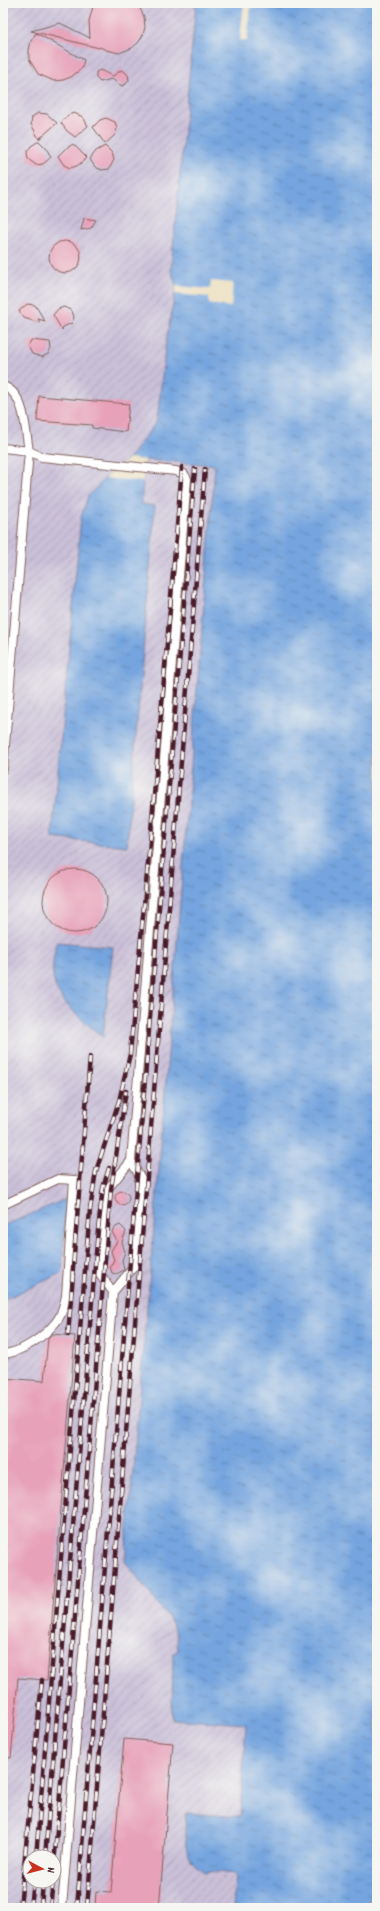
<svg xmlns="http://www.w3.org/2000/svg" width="380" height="1911" font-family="Dekko,sans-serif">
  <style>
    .industrial { fill: url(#industrial-furrows); fill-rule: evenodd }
    .water { fill: url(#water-ripples); stroke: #5f6284 }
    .pier { fill: #ecdebc }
    .building { fill: #e7a1b9 }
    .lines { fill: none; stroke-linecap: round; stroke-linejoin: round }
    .lane-casing { stroke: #83625e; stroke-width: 10 }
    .lane { stroke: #fff; stroke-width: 8 }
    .rail-casing { stroke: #4a1f2b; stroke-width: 4.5 }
    .rail { stroke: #f6f6f2; stroke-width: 3; stroke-dasharray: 9; stroke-linecap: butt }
  </style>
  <defs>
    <pattern id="industrial-furrows" width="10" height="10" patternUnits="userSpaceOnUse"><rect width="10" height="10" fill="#c9bfd7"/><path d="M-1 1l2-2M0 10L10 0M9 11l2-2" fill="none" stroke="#aea4b9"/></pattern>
    <pattern id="water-ripples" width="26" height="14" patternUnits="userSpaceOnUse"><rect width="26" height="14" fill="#74a4de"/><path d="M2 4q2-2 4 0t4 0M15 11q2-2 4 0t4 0" fill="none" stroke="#6185b4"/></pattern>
  </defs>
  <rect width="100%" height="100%" fill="#f6f6f2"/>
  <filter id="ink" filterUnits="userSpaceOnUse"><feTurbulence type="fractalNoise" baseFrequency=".025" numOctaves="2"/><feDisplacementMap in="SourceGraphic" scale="8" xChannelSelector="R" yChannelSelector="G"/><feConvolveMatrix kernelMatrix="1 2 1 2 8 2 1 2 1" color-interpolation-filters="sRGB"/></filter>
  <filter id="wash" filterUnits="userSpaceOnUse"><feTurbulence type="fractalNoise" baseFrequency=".012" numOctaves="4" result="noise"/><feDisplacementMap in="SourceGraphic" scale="16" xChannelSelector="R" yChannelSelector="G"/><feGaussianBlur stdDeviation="0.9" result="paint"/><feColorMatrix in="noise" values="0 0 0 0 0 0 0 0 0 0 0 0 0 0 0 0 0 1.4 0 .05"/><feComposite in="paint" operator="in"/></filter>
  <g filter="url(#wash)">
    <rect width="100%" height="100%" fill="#ecdebc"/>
    <path class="industrial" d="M3 3H196L171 269 176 286 175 294 166 341 157 421 129 458 105 478 88 496 52 838 127 845 155 506 141 504 145 460 216 465 157 1192 125 1561 171 1621 177 1636 178 1651 173 1653 172 1719 246 1724 240 1818 186 1814 185 1838 206 1873 207 1871 236 1873 233 1908H3ZM30 1857H54V1881H30Z"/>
    <path class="water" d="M196 3H377V1884L367 1908H233L236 1874 207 1871 206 1873C181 1858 185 1840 186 1813L240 1817 246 1724 172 1719 173 1653 178 1651 177 1636 171 1621 125 1561 157 1192 215 465 145 460 141 504 155 506 127 846 52 838 81 517 88 496 105 478 129 458 157 421 166 341 175 294 176 286 171 269Z
      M56 942 113 947 103 1037C84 1021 53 1000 53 973 52 963 55 952 56 942Z
      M66 1199 62 1273 3 1300V1226Z"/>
    <path class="pier" d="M244 3H251L247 41 240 40Z
      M211 281 233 283 231 307 209 304V297L175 294 176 286 210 289Z
      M129 458 145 460 143 482 105 478Z"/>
    <g id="blocks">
      <path class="building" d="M94 3H135L140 8 144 17 145 27 143 35 138 43 132 48 119 53 106 50 100 47 99 48 31 31 60 23 90 38 89 21Z
        M36 33 84 60 82 68 71 77 63 80 54 81 38 74 29 59V50L31 41Z
        M100 70 113 76 121 70 125 72 128 75 129 80 126 84 122 86 112 79 100 82 96 78V72Z
        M38 113 47 114 57 123 39 139 31 124 32 117Z
        M74 113 83 117 88 126 75 137 67 131 61 123 68 115Z
        M106 118 115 122 117 128 115 135 105 144 93 127 100 120Z
        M39 141 46 148 51 157 43 164 36 165 28 159 27 152 31 146Z
        M73 144 87 158 77 166 70 168 64 165 58 156 65 149Z
        M105 146 112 153 114 160 109 169 102 170 95 167 90 159 96 151Z
        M84 218 96 220 91 228 81 230Z
        M49 257a16 16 0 1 1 32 0a16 16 0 1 1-32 0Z
        M27 304 35 305 45 321 38 319 40 323 24 318 19 311Z
        M64 307 72 311 74 317 72 323 63 327 62 330 53 315 58 309Z
        M31 340 50 342 51 349 48 354 42 357 32 354 28 346Z
        M39 396 129 404 126 432 92 428V425L37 421Z
        M43 901a32 32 0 1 1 64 0a32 32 0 1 1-64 0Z
        M115 1198a7 7 0 1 1 14 0a7 7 0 1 1-14 0Z
        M120 1225 126 1231 122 1242 125 1252 122 1260 124 1270 116 1274 112 1273 110 1267 114 1260 111 1251 117 1241 112 1232 114 1228Z
        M52 1334 75 1336 47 1680 18 1678 11 1758 3 1757V1378L44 1381 48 1338Z
        M124 1739 173 1743 159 1908H95L96 1891 111 1892Z"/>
    </g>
  </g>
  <g filter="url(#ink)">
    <use href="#blocks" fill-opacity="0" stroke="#83625e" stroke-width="1"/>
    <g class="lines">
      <g class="lane-casing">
        <path id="lane" d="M3 386C26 394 25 430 29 451L42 457 176 471 184 474 187 479 131 1161 142 1180 136 1264 113 1292 62 1908
          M3 448 29 451 3 769
          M3 1205 58 1179 74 1180 66 1296C64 1305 62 1315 56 1322 45 1336 21 1353 3 1354
          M113 1292 98 1271 105 1192 131 1161"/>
      </g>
      <use href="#lane" class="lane"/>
      <g class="rail-casing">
        <path id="rail" d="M72 1280 90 1057
          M68 1335 73 1275
          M36 1857 90 1210 96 1171 119 1101 130 1054 151 831 182 467
          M45 1857 98 1230 103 1188 109 1168
          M54 1865 111 1189 126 1091
          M20 1908 42 1680
          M31 1908 34 1881
          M41 1908 43 1881
          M50 1908 53 1881
          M77 1908 195 469
          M87 1908 205 469"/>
      </g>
      <use href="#rail" class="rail"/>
    </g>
  </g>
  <rect width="380" height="1911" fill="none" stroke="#f6f6f2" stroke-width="16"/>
  <g transform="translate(42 1869) rotate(97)"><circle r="19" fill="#f6f6f2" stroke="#b1a0a2"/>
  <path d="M0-3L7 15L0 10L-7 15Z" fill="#c8321e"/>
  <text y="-6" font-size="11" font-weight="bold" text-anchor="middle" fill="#4a1f2b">N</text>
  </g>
</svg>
